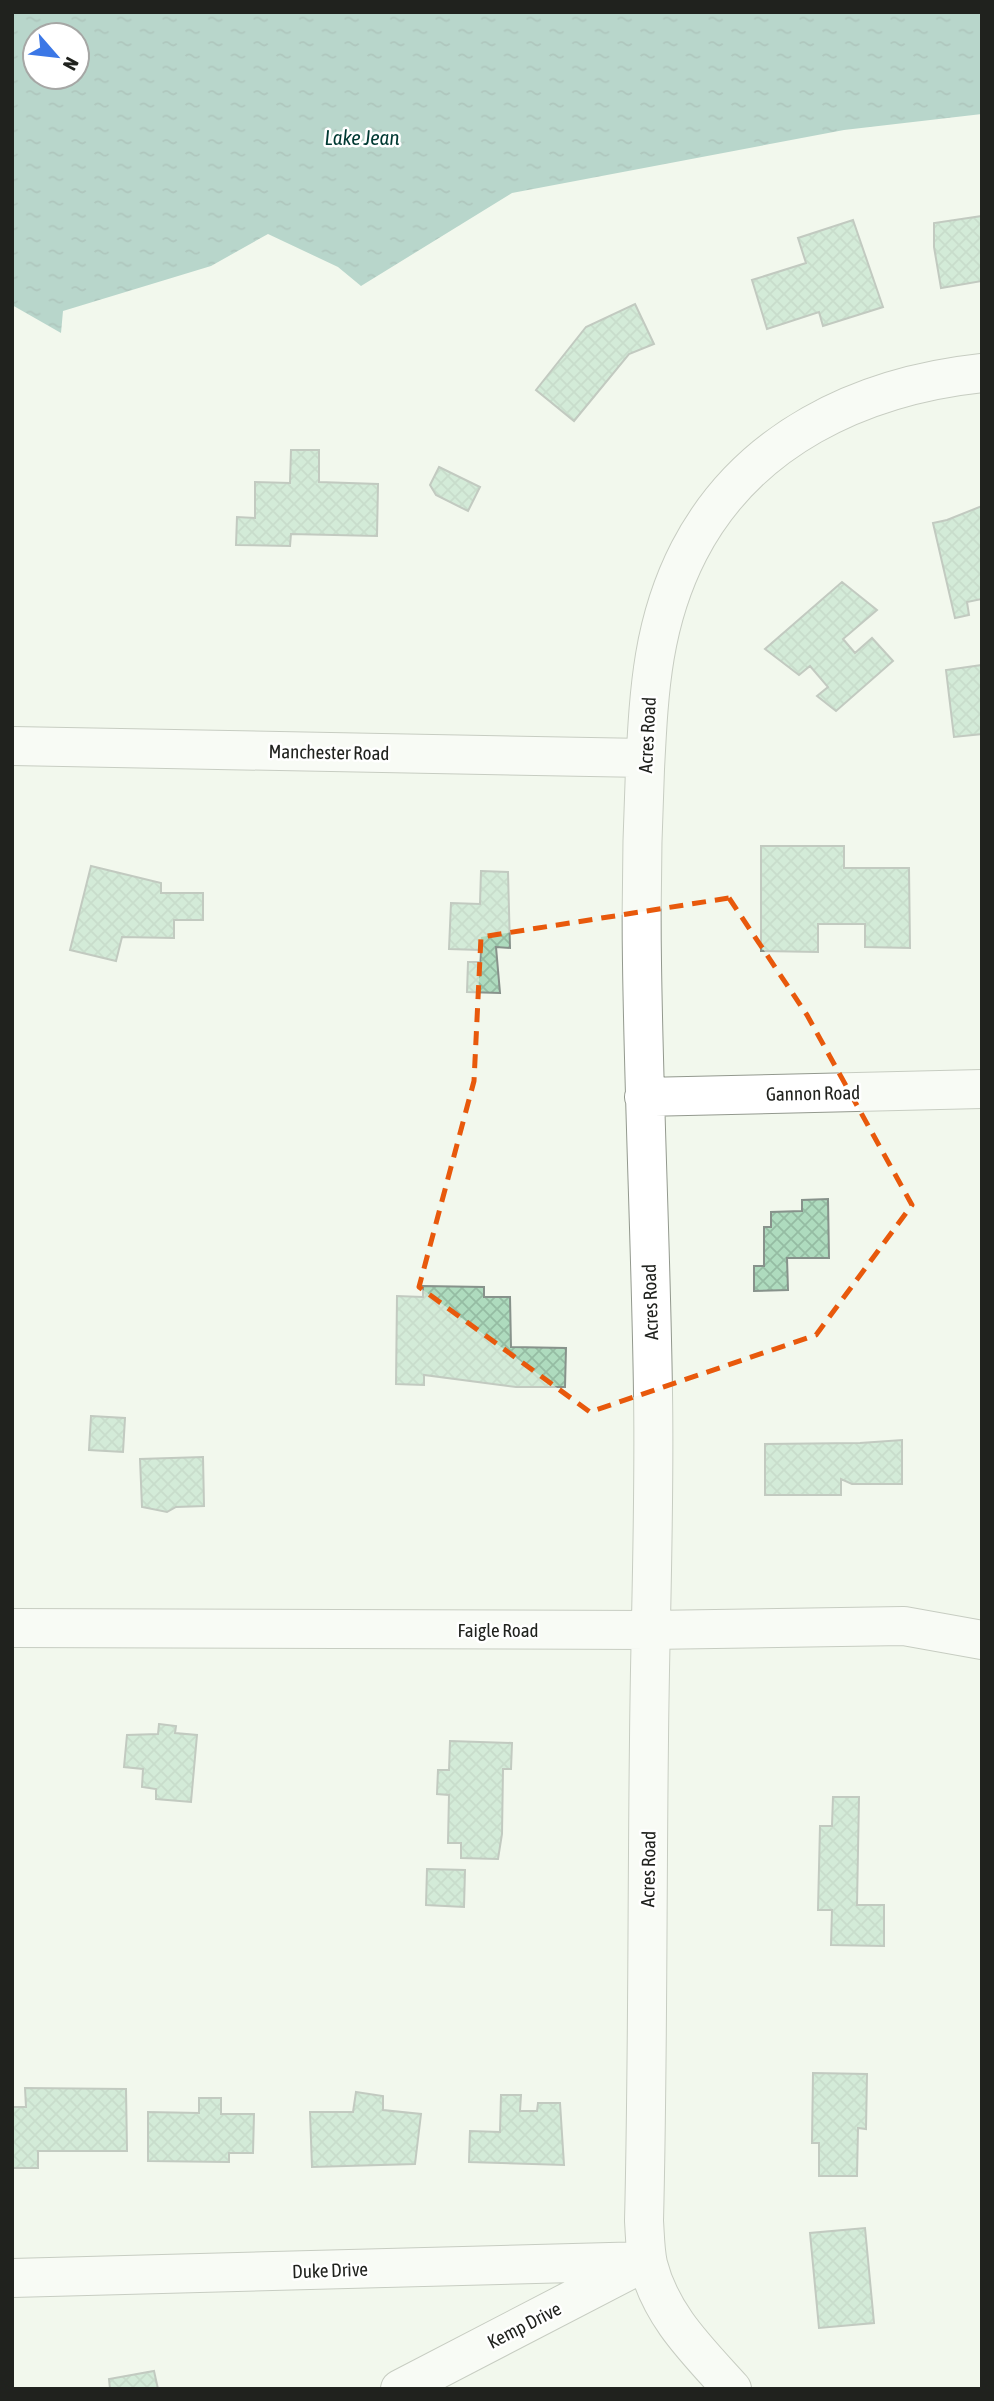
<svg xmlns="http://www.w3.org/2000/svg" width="994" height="2401" font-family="'Asap Condensed',sans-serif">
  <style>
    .water { fill: url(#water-ripples); fill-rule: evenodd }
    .building { fill: url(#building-cross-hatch); stroke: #87928b; stroke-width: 2 }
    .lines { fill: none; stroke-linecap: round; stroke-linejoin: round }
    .minor-casing { stroke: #93998e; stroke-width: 40 }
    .minor { stroke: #fff; stroke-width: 38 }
    .marked { fill: none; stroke: #e8590c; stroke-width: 5; stroke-dasharray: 14 9; stroke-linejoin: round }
    .labels { text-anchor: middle; stroke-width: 5; stroke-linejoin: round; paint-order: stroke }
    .street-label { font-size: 19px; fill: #20221e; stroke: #fff }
    .water-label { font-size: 21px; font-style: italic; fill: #003932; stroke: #fff }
  </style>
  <defs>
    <pattern id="water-ripples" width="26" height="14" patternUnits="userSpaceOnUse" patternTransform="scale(1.75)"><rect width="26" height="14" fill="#72ada3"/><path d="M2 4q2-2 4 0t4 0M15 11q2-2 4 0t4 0" fill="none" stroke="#5d8c84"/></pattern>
    <pattern id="building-cross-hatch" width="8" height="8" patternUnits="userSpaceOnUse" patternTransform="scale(1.75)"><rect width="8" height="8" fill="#aedbbe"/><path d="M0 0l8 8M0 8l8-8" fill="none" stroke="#95bca3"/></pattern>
  </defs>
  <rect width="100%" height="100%" fill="#f2f8ed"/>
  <path class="water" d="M12 12H982V114L844 130 512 193 361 286 338 267 268 234 211 266 63 311 61 333 12 305ZM35 35H77V77H35Z"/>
  <path class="building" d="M982 216V281L941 288 934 247V223Z
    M853 220 883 307 823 326 819 312 767 329 752 280 806 263 798 238Z
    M635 304 654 344 629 354 574 421 536 390 586 327Z
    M291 450H319V482L378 484 377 536 291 534 290 546 236 545 237 517 255 518V482L290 483Z
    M439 467 480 487 468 511 436 495 430 485Z
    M982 506V599L967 602 969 615 955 618 933 523 947 520Z
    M842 582 877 610 843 639 855 653 872 638 893 661 836 711 817 696 828 687 810 666 799 675 765 649Z
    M982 665V734L954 737 946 670Z
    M761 846H844V868H909L910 948 865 947V924H818V952L761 951Z
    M91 866 161 883V893H203V920H174V938L122 937 116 961 70 950Z
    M481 871 508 872 510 948 496 947 500 993 467 992 468 962H480L481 950 449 949 451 903 480 904Z
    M828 1199 829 1258H787L788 1290 754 1291V1266H764V1227H771V1212L802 1211V1200Z
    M423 1286 484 1287V1297H510L511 1347 566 1348 565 1387H516L424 1375V1385L396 1384 397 1296 423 1297Z
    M91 1416 125 1418 123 1452 89 1450Z
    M902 1440V1484H852L841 1479V1495H765V1444L860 1443Z
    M203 1457 204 1506 176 1507 167 1512 142 1507 140 1459Z
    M159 1724 176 1726 175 1733 197 1735 191 1802 156 1799V1789L142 1787 143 1769 124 1767 127 1735 158 1734Z
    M450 1741 512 1743 511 1769H503L502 1834 498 1859 461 1858V1843H448L449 1795 437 1794 438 1770H449Z
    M833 1797H859L857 1905H884V1946L831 1945 832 1910H818L820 1826H832Z
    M427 1869 465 1870 464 1907 426 1905Z
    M813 2073 867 2074 866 2129 858 2128 857 2176H819V2143H812Z
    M25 2088 126 2089 127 2151H38V2168H12V2107H26Z
    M356 2092 383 2096V2110L421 2114 415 2164 312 2167 310 2112H353Z
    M501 2095H521L520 2111H537L538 2103H560L564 2165 469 2162 470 2131 500 2132Z
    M199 2098H221V2114H254L253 2153H229V2162L148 2161V2112L199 2113Z
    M865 2228 874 2323 819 2328 810 2233Z
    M154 2371 158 2389H110L109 2379Z"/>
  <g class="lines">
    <g class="minor-casing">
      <path id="minor" d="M12 746 645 758
        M644 1097 982 1089
        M12 1628 650 1630 904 1626 982 1640
        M12 2278 647 2261
        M400 2389 639 2265
        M732 2389C697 2350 661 2316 648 2264 645 2250 645 2235 644 2221 648 2061 647 1900 649 1740 650 1624 655 1508 653 1393 651 1250 644 1107 642 963 641 898 642 834 645 769 649 691 652 623 689 551 747 439 861 386 982 373"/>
    </g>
    <use href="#minor" class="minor"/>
  </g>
  <path d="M0 0H994V2401H0ZM729 898 807 1015 912 1205 816 1335 590 1412 419 1287 474 1081 481 937Z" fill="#f2f8ed" fill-opacity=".55" fill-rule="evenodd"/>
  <path class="marked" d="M729 898 807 1015 912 1205 816 1335 590 1412 419 1287 474 1081 481 937Z"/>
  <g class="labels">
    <g class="street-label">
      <text transform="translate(647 735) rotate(-87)" y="7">Acres Road</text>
      <text transform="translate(329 752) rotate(1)" y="7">Manchester Road</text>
      <text transform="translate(813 1093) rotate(-1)" y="7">Gannon Road</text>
      <text transform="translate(650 1302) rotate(-92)" y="7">Acres Road</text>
      <text x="498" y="1637">Faigle Road</text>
      <text transform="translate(648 1869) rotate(-89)" y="7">Acres Road</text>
      <text transform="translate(330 2270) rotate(-2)" y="7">Duke Drive</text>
      <text transform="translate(524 2325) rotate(-27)" y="7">Kemp Drive</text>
    </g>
    <g class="water-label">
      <text x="362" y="145">Lake Jean</text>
    </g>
  </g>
  <rect width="994" height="2401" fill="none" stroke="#20221e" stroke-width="28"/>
  <g transform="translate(56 56) rotate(118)"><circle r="33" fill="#ffffff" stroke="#a6a7a5" stroke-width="2"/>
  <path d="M0-5L12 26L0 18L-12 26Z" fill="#3b77e6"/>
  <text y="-10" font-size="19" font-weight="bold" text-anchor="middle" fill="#20221e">N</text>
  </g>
</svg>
